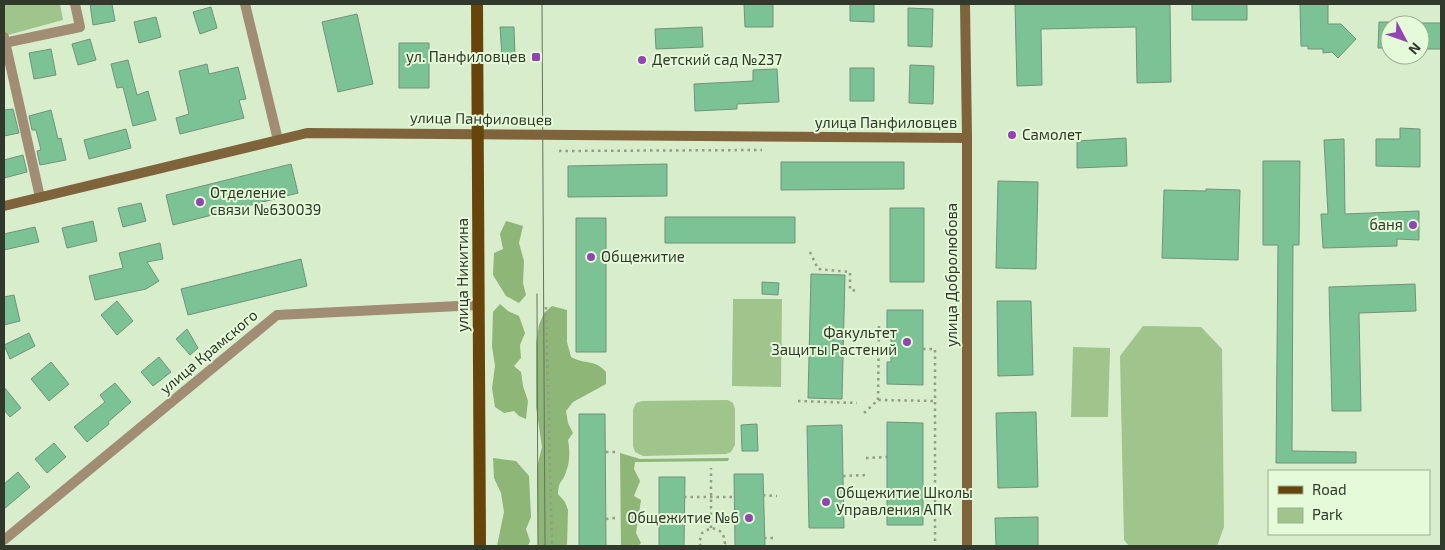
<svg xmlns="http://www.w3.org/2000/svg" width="1445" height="550" font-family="'Exo 2',sans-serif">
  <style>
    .green { fill: #9fc48c }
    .forest { fill: #8db677 }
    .building { fill: #7bc294; stroke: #71937c }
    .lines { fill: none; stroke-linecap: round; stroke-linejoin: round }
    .path { stroke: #8e9f85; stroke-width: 2.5; stroke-dasharray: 2.5 4; stroke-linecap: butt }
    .street { stroke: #a18d73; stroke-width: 10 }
    .secondary { stroke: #7f633b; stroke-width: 10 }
    .primary { stroke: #67450a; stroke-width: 12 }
    .tram { stroke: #65735e; stroke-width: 1 }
    .poi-dot { fill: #9343b3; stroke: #e4fad8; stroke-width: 2 }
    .labels { text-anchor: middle; stroke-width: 4; stroke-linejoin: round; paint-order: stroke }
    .poi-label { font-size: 15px; fill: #30392b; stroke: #e4fad8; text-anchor: start }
    .street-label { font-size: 15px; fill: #30392b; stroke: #e4fad8 }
  </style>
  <rect width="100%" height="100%" fill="#d7edcb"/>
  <path class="green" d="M4 4H60L63 20 4 36Z
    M733 299H782L781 387 732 386Z
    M1143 326 1201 327 1222 349 1224 527 1217 546H1129L1124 540 1120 356Z
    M1073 347 1110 348 1108 417H1071Z
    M728 400 733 403 735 409V445L731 452 726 454 643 456 635 452 633 446V410L636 403 642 401Z"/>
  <path class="forest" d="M506 221 523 226 519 243 524 261 523 283 526 295 519 303 506 296 493 275 494 253 503 249 500 234Z
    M500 304 508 311 519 316 525 333 520 345 521 358 514 366 521 372 523 386 528 401 526 419 519 416 514 411 504 413 495 407 492 388 495 366 492 346 493 312Z
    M552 306 567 310V342L571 357C586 365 595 359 606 372V384L573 402 566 411 568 423 573 433 568 440C570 450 570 462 566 472 562 484 559 479 558 494L565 502 568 510 567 546H538L537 467 542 447 536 407V343L539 325 544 313Z
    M620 453 640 459 729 458 728 461 635 462 634 469 640 481 634 496 641 500 636 533 641 543 638 546H621Z
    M493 458 516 461 529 476 531 517 526 529 530 541 528 546H497L504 512 501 493 494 478Z"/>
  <path class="building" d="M90 4H112L115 21 93 25Z
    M744 4H773V27H745Z
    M850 4H874V22L850 21Z
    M1015 4H1170L1171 82 1137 83 1136 27 1041 29 1042 85 1017 86Z
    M1192 4H1247V20H1192Z
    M1300 4H1328V24H1341L1356 39 1338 58 1332 52 1323 53V49H1308V46H1301Z
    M211 7 217 28 200 34 193 12Z
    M908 8 933 9 932 47 908 46Z
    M357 14 373 84 338 92 322 22Z
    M156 17 161 37 139 43 134 22Z
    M1379 22H1390V48H1378Z
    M1420 23H1441V49H1420Z
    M500 27H514L515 57H502Z
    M702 27 703 47 656 49 655 29Z
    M90 39 96 60 78 65 72 44Z
    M399 43H429V88H399Z
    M51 49 56 75 34 79 29 53Z
    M128 60 137 95 148 91 156 120 133 126 123 87 117 88 111 64Z
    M207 64 209 74 238 67 246 99 239 100 244 118 180 134 176 118 189 114 179 71Z
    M910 65 934 66 933 104 909 103Z
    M850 68H874V101H850Z
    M777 69 779 102 737 104V109L695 111 694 84 753 81V70Z
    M13 109 19 133 4 136V110Z
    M51 110 58 139 61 138 66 160 40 165 37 151 41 150 36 130H32L29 116Z
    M1400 128 1420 129V167L1376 166V139H1400Z
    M126 129 131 148 89 159 84 140Z
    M1126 138 1127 166 1077 168V141Z
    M1344 139 1345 214 1419 211V240L1397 239V246L1323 248 1321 214H1328L1324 140Z
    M23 155 27 172 4 178V160Z
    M1263 161H1300L1299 245H1293L1292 451 1356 452V463H1276L1278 245H1263Z
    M781 162H904V189L781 190Z
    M291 164 298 193 173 225 166 195Z
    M667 164V196L568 197V166Z
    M998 181 1038 182 1036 269 996 268Z
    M1206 189 1240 190 1238 260 1162 258 1164 190 1206 191Z
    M141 203 146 221 123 227 118 208Z
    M890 208H924V282H890Z
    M665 217H795V243H665Z
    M576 218H606V352H576Z
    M93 221 97 241 67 248 62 228Z
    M35 227 39 242 4 250V234Z
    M160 243 163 259 147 262 159 281 146 289 95 300 89 276 123 268 119 253Z
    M301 259 307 286 188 315 181 289Z
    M811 274 845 275 842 399 808 398Z
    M762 282 779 283 778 295 762 294Z
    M1415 284 1416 311 1359 313 1361 411H1332L1329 287Z
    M14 295 20 321 4 325V297Z
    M117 301 133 321 117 335 101 315Z
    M997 301H1031L1033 375 998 376Z
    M887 310H923V385L887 384V362H891V334H887Z
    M187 329 198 348 190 355 176 339Z
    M29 333 35 346 10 359 4 345Z
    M159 357 171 372 153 386 141 372Z
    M51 362 69 384 49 401 31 379Z
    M115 383 131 402 108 422 109 424 87 442 74 427 105 402 100 395Z
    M4 387 21 408 10 417 4 410Z
    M1036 412 1038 487 998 488 996 413Z
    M579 414H605L606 546H579Z
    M887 422 923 423V525H887Z
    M757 424 758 451H742L741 425Z
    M842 425 844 528H809L807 426Z
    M54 443 66 457 47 473 35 459Z
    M18 472 30 487 4 509V484Z
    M734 474H763L765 546H735Z
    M659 477H685L684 546H659Z
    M1038 517V546H996L995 518Z"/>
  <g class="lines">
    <path class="path" d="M559 151 762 150
      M810 252 818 269 850 272V290L859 291
      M546 307 552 546
      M923 349H935V546
      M878 400 879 325
      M798 401 857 403
      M864 413 878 400 935 401
      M606 452H615
      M866 458 887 457
      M843 476 866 475
      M867 490 887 491
      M763 495 777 496
      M684 497H734
      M606 519 615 518
      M711 528V468
      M764 538H777
      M701 546 699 543 702 533 711 528C722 530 724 534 725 544L723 546"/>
    <path class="street" d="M245 4 278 140
      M4 37 40 197
      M4 43 80 27 75 4
      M4 540 277 315 479 305"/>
    <path class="secondary" d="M965 4 967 138V546
      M4 206 307 133 967 138"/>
    <path class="primary" d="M477 4 480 546"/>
    <path class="tram" d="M542 4 545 546
      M537 294 538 546"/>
  </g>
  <g class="poi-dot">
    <rect x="531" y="52" width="10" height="10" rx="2.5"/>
    <circle cx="642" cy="60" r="5"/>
    <circle cx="1012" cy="135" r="5"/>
    <circle cx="200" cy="202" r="5"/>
    <circle cx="1413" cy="225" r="5"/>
    <circle cx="591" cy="257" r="5"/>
    <circle cx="907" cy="342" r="5"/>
    <circle cx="826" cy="502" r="5"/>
    <circle cx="749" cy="518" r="5"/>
  </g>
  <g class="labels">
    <g class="poi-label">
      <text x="526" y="62" text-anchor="end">ул. Панфиловцев</text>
      <text x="652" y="65">Детский сад №237</text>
      <text x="1022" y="140">Самолет</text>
      <text x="210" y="198">Отделение<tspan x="210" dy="17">связи №630039</tspan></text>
      <text x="1403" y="230" text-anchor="end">баня</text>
      <text x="601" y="262">Общежитие</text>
      <text x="897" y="338" text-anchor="end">Факультет<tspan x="897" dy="17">Защиты Растений</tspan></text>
      <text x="836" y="498">Общежитие Школы<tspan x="836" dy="17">Управления АПК</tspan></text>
      <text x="739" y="523" text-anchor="end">Общежитие №6</text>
    </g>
    <g class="street-label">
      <text transform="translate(481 119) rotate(1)" y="5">улица Панфиловцев</text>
      <text x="886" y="128">улица Панфиловцев</text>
      <text transform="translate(463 275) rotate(-90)" y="5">улица Никитина</text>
      <text transform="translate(952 275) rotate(-90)" y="5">улица Добролюбова</text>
      <text transform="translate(209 352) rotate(-40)" y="5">улица Крамского</text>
    </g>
  </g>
  <rect width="1445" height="550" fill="none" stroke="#30392b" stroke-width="10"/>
  <rect x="1268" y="470" width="162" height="65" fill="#e4fad8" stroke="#9cad93"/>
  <rect x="1278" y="486" width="25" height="8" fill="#67450a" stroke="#9cad93"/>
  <text x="1312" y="495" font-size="15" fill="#30392b">Road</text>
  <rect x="1278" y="508" width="25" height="15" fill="#9fc48c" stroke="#9cad93"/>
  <text x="1312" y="520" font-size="15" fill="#30392b">Park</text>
  <g transform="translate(1405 40) rotate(131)"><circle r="24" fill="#e4fad8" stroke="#9cad93"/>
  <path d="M0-4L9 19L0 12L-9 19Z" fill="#9343b3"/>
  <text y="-8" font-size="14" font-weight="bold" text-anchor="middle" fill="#30392b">N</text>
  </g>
</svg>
